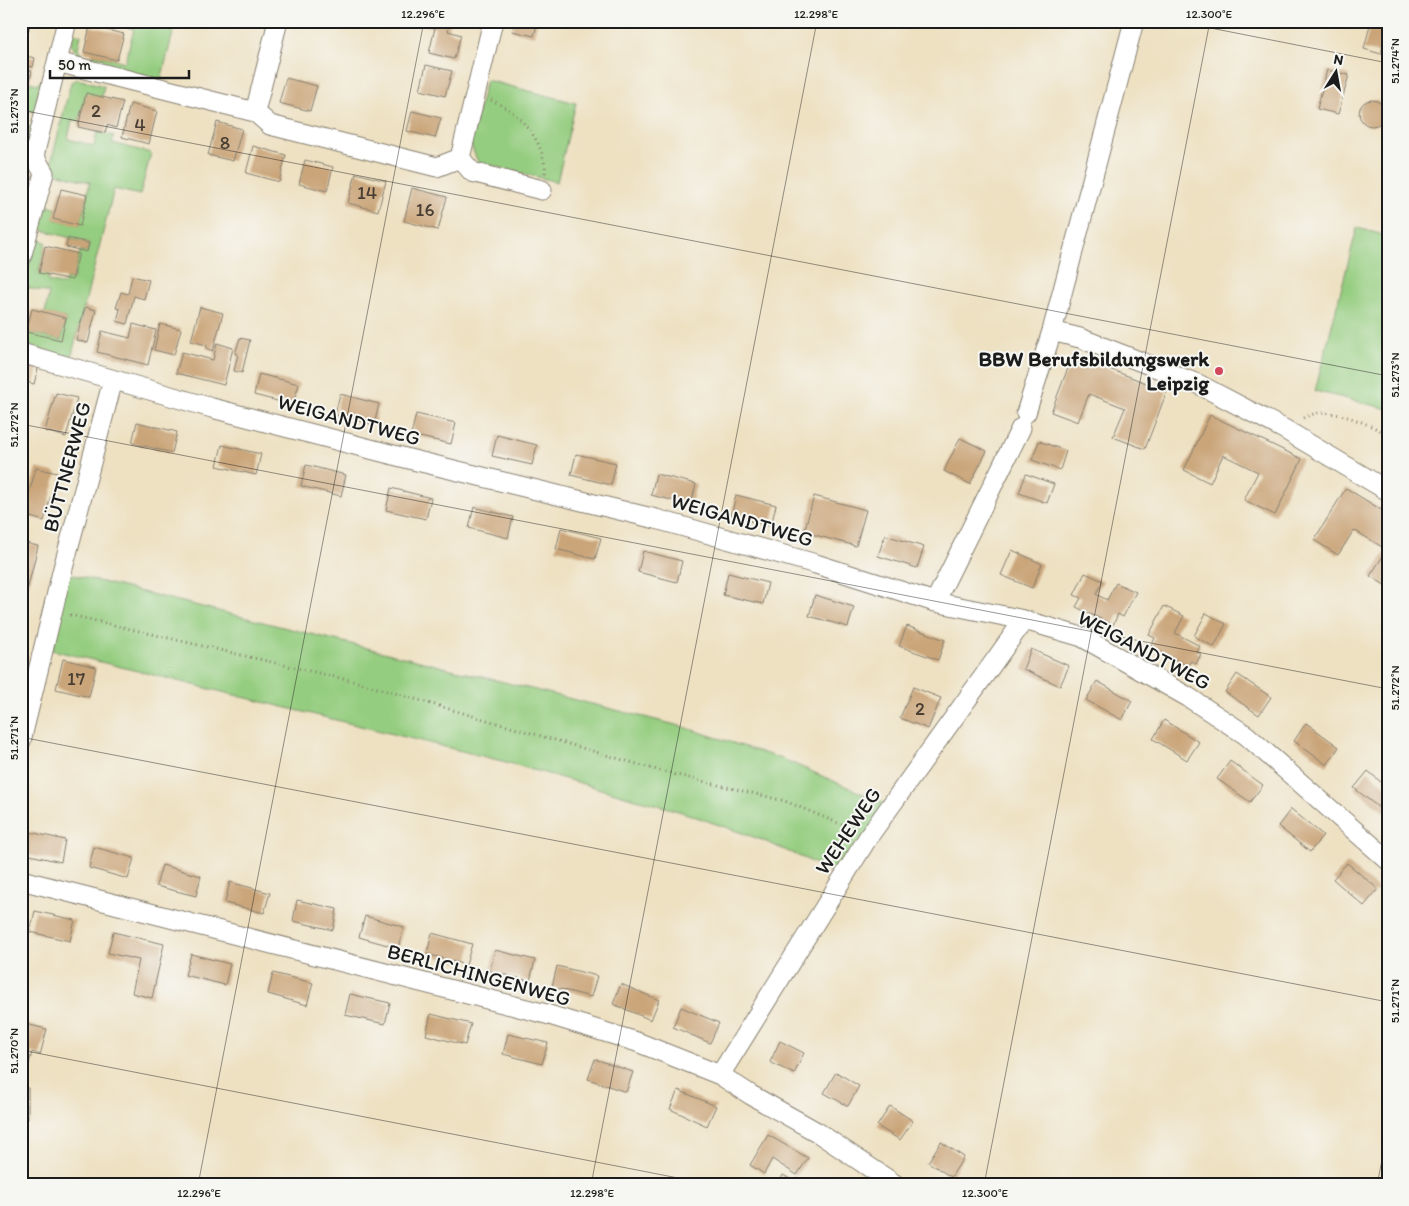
<svg xmlns="http://www.w3.org/2000/svg" width="1409" height="1206" font-family="Itim,sans-serif">
  <style>
    .green { fill: #95cd80; stroke: #58744e }
    .building { fill: #caa579 }
    .lines { fill: none; stroke-linecap: round; stroke-linejoin: round }
    .minor-casing { stroke: #857e6f; stroke-width: 21 }
    .path { stroke: #857e6f; stroke-width: 3; stroke-dasharray: 1 4; stroke-linecap: butt }
    .minor { stroke: #fff; stroke-width: 19 }
    .ticks { fill: none; stroke: #1c1c1c; stroke-width: 1; stroke-opacity: 0.45 }
    .poi-dot { fill: #d1495b; stroke: #f6f6f2; stroke-width: 2 }
    .labels { text-anchor: middle; stroke-width: 4; stroke-linejoin: round; paint-order: stroke }
    .number-label { font-size: 19px; fill: #483e33 }
    .poi-label { font-size: 21px; font-weight: bold; fill: #1c1c1c; stroke: #f6f6f2; text-anchor: end }
    .street-label { font-size: 21px; fill: #1c1c1c; stroke: #f6f6f2 }
    .neatline { fill: none; stroke: #1c1c1c; stroke-width: 2 }
    .ticks-label { font-size: 12px; text-anchor: middle; fill: #1c1c1c }
  </style>
  <rect width="100%" height="100%" fill="#f6f6f2"/>
  <filter id="ink" filterUnits="userSpaceOnUse"><feTurbulence type="fractalNoise" baseFrequency=".02" numOctaves="2"/><feDisplacementMap in="SourceGraphic" scale="10" xChannelSelector="R" yChannelSelector="G"/><feConvolveMatrix kernelMatrix="1 2 1 2 8 2 1 2 1" color-interpolation-filters="sRGB"/></filter>
  <filter id="wash" filterUnits="userSpaceOnUse"><feTurbulence type="fractalNoise" baseFrequency=".0096" numOctaves="4" result="noise"/><feDisplacementMap in="SourceGraphic" scale="20" xChannelSelector="R" yChannelSelector="G"/><feGaussianBlur stdDeviation="1.12" result="paint"/><feColorMatrix in="noise" values="0 0 0 0 0 0 0 0 0 0 0 0 0 0 0 0 0 1.4 0 .05"/><feComposite in="paint" operator="in"/></filter>
  <g filter="url(#wash)">
    <rect width="100%" height="100%" fill="#eee1c2"/>
    <path class="green" d="M106 21H176L161 80 81 60 71 44 74 33 81 35 78 48 81 55 91 57 93 54 125 62 134 29Z
      M77 79 104 86 102 97 86 94 79 121 72 120 68 139 94 146 97 132 114 136 112 143 151 153 140 195 114 189 71 358 23 344 21 340V318L29 320 27 332 61 340 66 318 45 313 49 293 24 287 35 239 46 242 39 272 49 275 48 281 64 285 66 279 73 280 80 251 87 252 89 243 38 229 44 205 56 208 54 219 80 225 90 182 52 172 50 167 71 82Z
      M43 80 35 112 21 108V96H26L30 82 37 84Z
      M486 80 576 103 557 182 478 162 470 143Z
      M21 124 31 127 23 159H21Z
      M31 172 34 177 26 207 21 206V183H25L28 174Z
      M1357 228 1388 236V409L1315 391Z
      M62 572 684 727 785 760 891 806 844 876 762 840 682 812 502 761 44 648Z"/>
    <g id="blocks">
      <path class="building" d="M423 21 450 22 448 31 461 35 454 59 429 53 435 28 423 25Z
        M515 21H538L534 36 512 31Z
        M1371 21H1388L1381 54 1364 49Z
        M90 26 124 34 117 60 84 52Z
        M21 55 35 58 33 67 21 65Z
        M426 65 452 71 445 96 420 90Z
        M21 69 32 71 26 97 21 96Z
        M1327 70 1349 75 1338 114 1317 109Z
        M286 78 317 86 310 111 279 103Z
        M86 93 123 102 116 128 107 125 105 133 78 127Z
        M1359 113a13 13 0 1 1 26 0a13 13 0 1 1-26 0Z
        M130 104 157 111 149 144 122 137Z
        M412 111 441 118 435 138 407 131Z
        M217 122 242 129 233 161 208 155Z
        M253 146 286 155 279 182 246 173Z
        M305 160 333 167 327 191 299 184Z
        M356 173 386 181 378 211 348 203Z
        M412 188 447 197 438 230 404 221Z
        M61 189 87 195 80 226 53 219Z
        M68 238 89 243 87 252 66 247Z
        M45 246 79 254 72 280 39 273Z
        M132 276 149 280 144 299 134 296 127 324 117 321 120 309 116 308 121 292 128 294Z
        M85 307 96 310 88 343 76 340Z
        M200 307 223 313 213 351 206 348 207 345 191 341Z
        M32 309 66 318 61 340 26 332Z
        M133 324 156 330 148 365 97 352 102 331 130 338Z
        M160 324 181 329 174 355 154 350Z
        M240 338 250 340 242 373 234 371 238 354H235Z
        M217 343 233 348 224 385 176 373 182 352 213 360Z
        M1073 355 1167 391 1145 449 1113 437 1125 408 1089 394 1078 422 1051 412Z
        M21 364 38 368 34 384 21 381Z
        M259 374 299 384 293 405 254 395Z
        M56 393 77 398 66 437 45 431Z
        M340 394 379 404 374 425 335 415Z
        M416 414 456 423 451 444 411 435Z
        M1210 415 1302 459 1275 515 1244 500 1258 472 1223 455 1210 483 1184 470Z
        M137 422 177 432 172 453 132 443Z
        M497 435 537 445 532 465 492 456Z
        M960 438 987 451 970 484 944 471Z
        M1039 441 1066 451 1060 470 1032 460Z
        M222 445 261 454 256 475 217 466Z
        M576 454 616 463 611 485 571 475Z
        M306 465 346 475 341 496 301 486Z
        M36 468 57 473 44 521 23 515Z
        M656 474 696 484 691 505 651 495Z
        M1026 474 1054 484 1047 503 1019 493Z
        M391 488 431 498 426 519 386 510Z
        M1346 488 1388 514V587L1370 576 1387 550 1354 530 1338 555 1314 540Z
        M736 495 776 505 771 526 731 516Z
        M814 496 866 510 856 546 804 532Z
        M474 507 513 517 508 538 469 528Z
        M561 528 601 538 595 559 556 549Z
        M885 535 924 547 917 568 878 556Z
        M21 542 38 546 28 587 21 585Z
        M1012 550 1042 564 1032 588 1001 575Z
        M643 551 682 561 677 582 638 572Z
        M728 573 768 583 763 604 723 595Z
        M1085 573 1103 581 1096 594 1107 600 1116 583 1136 592 1123 617 1118 614 1113 625 1076 607 1081 598 1074 595Z
        M815 595 854 607 848 627 809 616Z
        M1164 606 1184 616 1175 633 1200 646 1197 652 1201 654 1196 664 1191 661 1188 666 1151 647 1155 638 1149 635Z
        M1206 613 1226 624 1214 647 1194 636Z
        M907 626 945 640 938 660 899 646Z
        M1031 649 1069 666 1060 686 1023 669Z
        M63 659 96 667 89 697 56 689Z
        M1237 674 1271 697 1259 715 1225 692Z
        M1097 681 1132 701 1122 720 1086 700Z
        M913 687 941 698 928 729 900 718Z
        M1164 720 1199 742 1187 760 1153 739Z
        M1306 723 1339 747 1327 765 1294 741Z
        M1230 761 1263 785 1250 802 1217 779Z
        M1368 771 1388 788V815L1354 788Z
        M1291 809 1323 835 1310 852 1278 826Z
        M26 831 65 840 61 862 21 853Z
        M94 847 134 858 128 879 89 868Z
        M1347 863 1378 889 1364 906 1333 879Z
        M162 865 201 876 196 896 156 886Z
        M230 882 270 893 264 913 225 903Z
        M297 900 337 909 333 930 293 921Z
        M35 911 75 920 70 941 30 932Z
        M365 916 404 927 398 948 359 937Z
        M113 932 164 944 152 998 132 993 139 960 108 953Z
        M432 933 472 944 466 965 427 954Z
        M495 950 535 960 530 981 490 971Z
        M191 954 230 964 225 985 185 975Z
        M557 966 597 976 591 997 552 987Z
        M273 973 313 983 307 1005 268 994Z
        M621 984 659 1000 651 1020 613 1004Z
        M350 994 390 1003 385 1024 345 1015Z
        M681 1007 719 1023 710 1043 673 1027Z
        M431 1014 471 1024 465 1045 426 1035Z
        M21 1023 47 1029 40 1055 32 1052 28 1068 21 1066Z
        M508 1034 548 1043 542 1064 503 1054Z
        M780 1041 804 1053 794 1074 770 1062Z
        M595 1059 633 1072 626 1092 588 1079Z
        M836 1072 859 1086 848 1106 824 1093Z
        M21 1088H28V1119H21Z
        M678 1090 716 1106 707 1126 670 1109Z
        M890 1106 913 1121 900 1140 877 1126Z
        M768 1135 808 1158 797 1175 772 1159 764 1174 750 1165Z
        M941 1142 964 1157 951 1177 928 1162Z
        M783 1175 795 1182 797 1178 808 1185H778Z
        M991 1180 998 1185H987Z"/>
    </g>
  </g>
  <g filter="url(#ink)">
    <use href="#blocks" fill-opacity="0" stroke="#857e6f" stroke-width="1"/>
    <g class="lines">
      <g class="minor-casing">
        <path id="minor" d="M57 62 255 112 270 125 437 167 460 158 472 172 542 190
          M255 112 278 21
          M460 158 493 21
          M21 258 44 173 34 156 67 21
          M1052 331 1080 338 1198 384 1284 429 1388 491
          M21 353 212 408 413 460 656 519 816 564 935 602 1024 620 1082 637 1188 697 1246 735 1388 860
          M1026 413 1052 331 1134 21
          M935 602 1021 428
          M21 741 62 572 113 380
          M21 880 546 1014 637 1042 720 1075 751 1095 817 1132 896 1185
          M720 1075 869 836 1024 620"/>
      </g>
      <path class="path" d="M491 100C515 110 536 131 543 157 544 162 546 167 545 173
        M1303 418C1329 404 1364 423 1388 434
        M70 615 357 682 664 772 785 801 852 829"/>
      <use href="#minor" class="minor"/>
    </g>
  </g>
  <path class="ticks" d="M1175 21 1388 63M21 71 31 21M21 110 1388 376M21 424 1388 689M21 737 1388 1002M21 1050 714 1185M198 1185 424 21M591 1185 817 21M984 1185 1210 21M1377 1185 1388 1130"/>
  <circle class="poi-dot" cx="1219" cy="371" r="5"/>
  <g class="labels">
    <g class="number-label">
      <text x="96" y="117">2</text>
      <text x="140" y="131">4</text>
      <text x="225" y="149">8</text>
      <text x="367" y="199">14</text>
      <text x="425" y="216">16</text>
      <text x="76" y="685">17</text>
      <text x="920" y="715">2</text>
    </g>
    <g class="poi-label">
      <text x="1209" y="366">BBW Berufsbildungswerk<tspan x="1209" dy="24">Leipzig</tspan></text>
    </g>
    <g class="street-label">
      <text transform="translate(349 420) rotate(15)" y="7">WEIGANDTWEG</text>
      <text transform="translate(67 467) rotate(-75)" y="7">BÜTTNERWEG</text>
      <text transform="translate(742 520) rotate(16)" y="7">WEIGANDTWEG</text>
      <text transform="translate(1144 650) rotate(28)" y="7">WEIGANDTWEG</text>
      <text transform="translate(848 831) rotate(-56)" y="7">WEHEWEG</text>
      <text transform="translate(479 975) rotate(15)" y="7">BERLICHINGENWEG</text>
    </g>
  </g>
  <rect width="1409" height="1206" fill="none" stroke="#f6f6f2" stroke-width="55"/>
  <g transform="translate(1336 72) rotate(11)" stroke="#f6f6f2" stroke-width="4" paint-order="stroke">
  <path d="M0-4L9 19L0 12L-9 19Z" fill="#1c1c1c"/>
  <text y="-8" font-size="14" font-weight="bold" text-anchor="middle" fill="#1c1c1c">N</text>
  </g>
  <path d="M50 70v8h139v-8" fill="none" stroke="#1c1c1c" stroke-width="2.5"/>
  <text x="58" y="70" font-size="15" fill="#1c1c1c" stroke="#f6f6f2" stroke-width="4" paint-order="stroke">50 m</text>
  <rect x="28" y="28" width="1354" height="1150" class="neatline"/>
  <g class="ticks-label">
    <text x="423" y="18">12.296°E</text>
    <text x="816" y="18">12.298°E</text>
    <text x="1209" y="18">12.300°E</text>
    <text transform="translate(1395 61) rotate(-90)" y="4">51.274°N</text>
    <text transform="translate(14 111) rotate(-90)" y="4">51.273°N</text>
    <text transform="translate(1395 375) rotate(-90)" y="4">51.273°N</text>
    <text transform="translate(14 425) rotate(-90)" y="4">51.272°N</text>
    <text transform="translate(1395 688) rotate(-90)" y="4">51.272°N</text>
    <text transform="translate(14 738) rotate(-90)" y="4">51.271°N</text>
    <text transform="translate(1395 1001) rotate(-90)" y="4">51.271°N</text>
    <text transform="translate(14 1051) rotate(-90)" y="4">51.270°N</text>
    <text x="199" y="1197">12.296°E</text>
    <text x="592" y="1197">12.298°E</text>
    <text x="985" y="1197">12.300°E</text>
  </g>
</svg>
